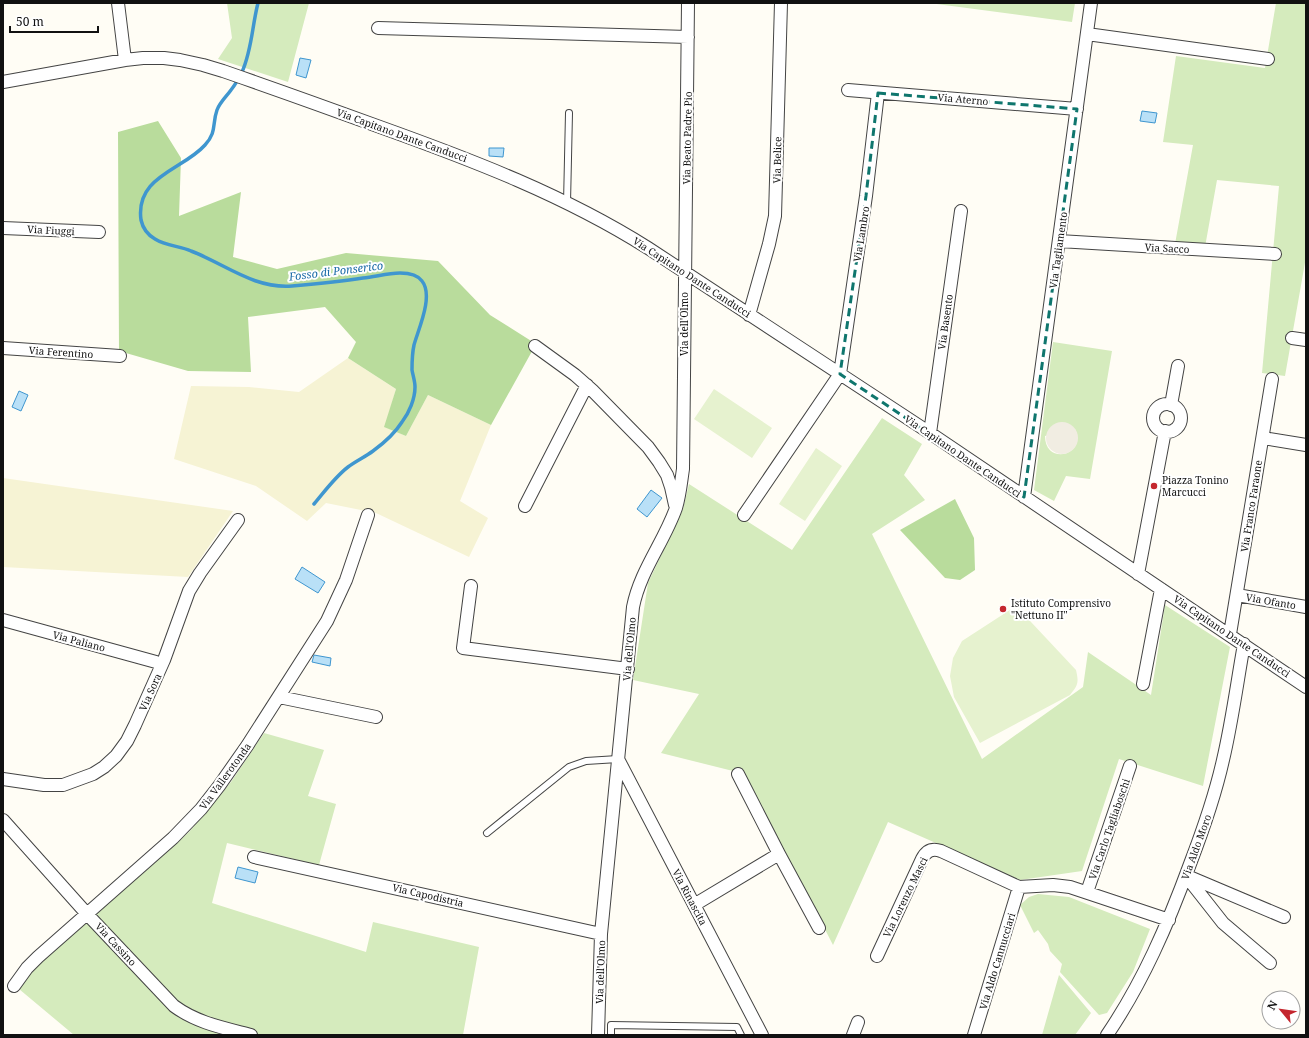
<svg xmlns="http://www.w3.org/2000/svg" width="1309" height="1038" font-family="'Noto Serif',serif">
  <style>
    .farmland { fill: #f6f3d4 }
    .green { fill: #d5ebbd; fill-rule: evenodd }
    .forest { fill: #b9dc9c }
    .pitch { fill: #e6f2cf }
    .plaza { fill: #f1ede2 }
    .water { fill: #b9e0f7; stroke: #3f96cf }
    .lines { fill: none; stroke-linecap: round; stroke-linejoin: round }
    .stream { stroke: #3f96cf; stroke-width: 3.5 }
    .lane-casing { stroke: #444; stroke-width: 8 }
    .street-casing { stroke: #444; stroke-width: 14 }
    .lane { stroke: #fff; stroke-width: 6 }
    .street { stroke: #fff; stroke-width: 12 }
    .marked { fill: none; stroke: #0f766e; stroke-width: 3; stroke-dasharray: 8 5; stroke-linejoin: round }
    .poi-dot { fill: #c4262e; stroke: #fff; stroke-width: 1.5 }
    .labels { text-anchor: middle; stroke-width: 4; stroke-linejoin: round; paint-order: stroke }
    .street-label { font-size: 10px; fill: #111; stroke: #fff }
    .poi-label { font-size: 10px; fill: #111; stroke: #fff; text-anchor: start }
    .water-label { font-size: 11px; font-style: italic; fill: #1768a6; stroke: #fff }
  </style>
  <rect width="100%" height="100%" fill="#fffdf5"/>
  <path class="farmland" d="M348 358 396 389 385 427 406 436 428 395 491 425 460 501 488 518 469 557 376 513 326 503 307 521 256 486 174 459 191 386 249 387 299 392Z
    M3 478 233 511 188 577 3 567Z"/>
  <path class="green" d="M227 3H309L288 82 218 59 232 38Z
    M929 3H1075L1072 22Z
    M1276 3H1306V257L1285 376 1262 373 1279 186 1217 180 1205 247 1175 244 1193 145 1163 142 1176 56 1265 68Z
    M1053 342 1112 351 1090 479 1066 476 1054 501 1034 490ZM1075 429C1087 456 1045 466 1045 436Z
    M882 418 922 444 904 475 925 500 872 534 982 759 1083 687 1088 652 1151 695 1165 605 1230 647 1203 786 1119 759 1082 871 1020 880 888 822 833 945 745 774 661 753 699 694 633 680 648 583 683 509 689 484 792 550Z
    M264 733 324 750 308 796 336 804 319 865 227 843 212 903 366 952 373 922 479 947 463 1035H74L19 989 32 969 189 832 231 782Z
    M1038 894 1069 897 1150 929 1133 972 1107 1013 1099 1015 1060 972 1062 964 1050 951 1048 944 1038 930 1034 933 1020 905 1029 897Z
    M1059 975 1091 1013 1075 1035H1042Z"/>
  <path class="forest" d="M158 121 181 158 179 216 241 192 233 257 277 269 346 253 438 261 490 315 536 344 491 425 428 395 406 436 384 427 396 389 348 358 356 342 325 307 248 317 251 372 188 371 119 351 118 132Z
    M955 499 974 538 975 570 960 580 945 578 900 530Z"/>
  <path class="pitch" d="M714 389 772 428 752 458 694 419Z
    M816 448 842 466 805 521 779 504Z
    M1016 606 1076 670C1079 683 1078 685 1070 695L980 743 954 697 950 676 953 658 962 641Z"/>
  <path class="plaza" d="M1046 438a16 16 0 1 1 32 0a16 16 0 1 1-32 0Z"/>
  <path class="water" d="M300 58 311 60 306 78 296 75Z
    M1142 111 1157 113 1155 123 1140 121Z
    M489 148H504L503 157 489 156Z
    M19 391 28 395 21 411 12 407Z
    M651 490 662 498 647 517 637 509Z
    M302 567 325 582 318 593 295 579Z
    M314 655 331 658 330 666 312 662Z
    M238 867 258 872 255 883 235 878Z"/>
  <g class="lines">
    <path class="stream" d="M258 3C252 26 252 50 242 72 239 78 235 85 231 90 226 97 220 102 217 110 212 124 217 132 205 145 183 170 135 176 141 220 143 229 148 235 155 239 166 246 180 246 191 251 225 264 254 289 292 286 316 284 339 282 363 278 375 277 387 273 400 273 408 273 417 274 422 281 434 296 418 330 414 345 412 354 412 362 412 370 413 376 415 381 415 387 415 399 409 413 402 422 395 433 384 443 373 451 365 457 356 461 348 467 335 477 325 491 314 504"/>
    <g class="lane-casing">
      <path id="lane" d="M567 203 569 113
        M487 833 569 767 586 761 618 759
        M611 1035V1025L737 1027 741 1035"/>
    </g>
    <g class="street-casing">
      <path id="street" d="M118 3 125 60
        M378 28 688 37
        M1087 34 1268 59
        M3 82 125 60 143 58H164L180 60 203 65 223 71C275 89 328 108 380 127 472 160 564 195 648 248L930 433 1306 687
        M848 90 1077 109
        M3 228 99 232
        M1059 241 1275 254
        M749 315 769 244 775 216 781 3
        M1292 338 1306 340
        M535 346 575 375 592 390 648 447 659 462 667 475 671 487 675 505
        M3 348 120 356
        M1153 418a14 14 0 1 1 28 0a14 14 0 1 1-28 0Z
        M1171 405 1178 366
        M930 433 961 211
        M1263 438 1306 445
        M1024 497 1091 3
        M525 506 587 385
        M744 515 840 374 866 196 878 93
        M1138 574 1165 431
        M471 586 463 648 628 669
        M1237 595 1306 607
        M3 620 156 662
        M1230 634 1272 379
        M1143 684 1161 589
        M279 697 376 717
        M618 759 762 1035
        M738 774 779 854 819 928
        M3 779 44 785H63L93 774 104 767 116 756 127 741 135 725 164 660 189 591 200 573 238 520
        M3 820 87 914 174 1006C197 1023 224 1028 251 1035
        M254 857 601 934
        M1186 876 1223 923 1270 963
        M1187 876 1284 917
        M1087 892 1130 766
        M694 905 779 854
        M877 956 922 859C926 851 932 848 941 851L1019 887 1053 885 1070 887 1169 920
        M14 986 27 968 38 957 173 838 201 809 219 786 247 746 327 621 346 580 368 515
        M598 1035 601 934 633 607C640 571 664 542 676 508 680 495 681 482 683 469L688 3
        M853 1035 858 1022
        M974 1035 1019 887
        M1107 1035C1143 982 1168 924 1190 864 1203 830 1215 796 1223 760 1232 722 1237 683 1244 644"/>
    </g>
    <use href="#lane" class="lane"/>
    <use href="#street" class="street"/>
  </g>
  <path class="marked" d="M878 93 1077 109 1024 497 840 374 866 196Z"/>
  <g class="poi-dot">
    <circle cx="1154" cy="486" r="4"/>
    <circle cx="1003" cy="609" r="4"/>
  </g>
  <g class="labels">
    <g class="street-label">
      <text transform="translate(963 99) rotate(5)" y="4">Via Aterno</text>
      <text transform="translate(402 135) rotate(20)" y="4">Via Capitano Dante Canducci</text>
      <text transform="translate(687 138) rotate(-89)" y="4">Via Beato Padre Pio</text>
      <text transform="translate(777 160) rotate(-89)" y="4">Via Belice</text>
      <text transform="translate(51 230) rotate(3)" y="4">Via Fiuggi</text>
      <text transform="translate(861 234) rotate(-81)" y="4">Via Lambro</text>
      <text transform="translate(1167 248) rotate(3)" y="4">Via Sacco</text>
      <text transform="translate(1058 250) rotate(-82)" y="4">Via Tagliamento</text>
      <text transform="translate(692 277) rotate(33)" y="4">Via Capitano Dante Canducci</text>
      <text transform="translate(945 322) rotate(-82)" y="4">Via Basento</text>
      <text transform="translate(684 324) rotate(-90)" y="4">Via dell'Olmo</text>
      <text transform="translate(61 352) rotate(4)" y="4">Via Ferentino</text>
      <text transform="translate(963 456) rotate(34)" y="4">Via Capitano Dante Canducci</text>
      <text transform="translate(1251 506) rotate(-81)" y="4">Via Franco Faraone</text>
      <text transform="translate(1271 601) rotate(10)" y="4">Via Ofanto</text>
      <text transform="translate(1232 636) rotate(34)" y="4">Via Capitano Dante Canducci</text>
      <text transform="translate(79 641) rotate(15)" y="4">Via Paliano</text>
      <text transform="translate(629 649) rotate(-85)" y="4">Via dell'Olmo</text>
      <text transform="translate(150 692) rotate(-66)" y="4">Via Sora</text>
      <text transform="translate(225 776) rotate(-54)" y="4">Via Vallerotonda</text>
      <text transform="translate(1109 829) rotate(-71)" y="4">Via Carlo Tagliaboschi</text>
      <text transform="translate(1196 847) rotate(-70)" y="4">Via Aldo Moro</text>
      <text transform="translate(428 895) rotate(13)" y="4">Via Capodistria</text>
      <text transform="translate(690 897) rotate(62)" y="4">Via Rinascita</text>
      <text transform="translate(905 897) rotate(-64)" y="4">Via Lorenzo Masci</text>
      <text transform="translate(116 944) rotate(47)" y="4">Via Cassino</text>
      <text transform="translate(997 961) rotate(-73)" y="4">Via Aldo Cannucciari</text>
      <text transform="translate(600 972) rotate(-88)" y="4">Via dell'Olmo</text>
    </g>
    <g class="poi-label">
      <text x="1162" y="484">Piazza Tonino<tspan x="1162" dy="12">Marcucci</tspan></text>
      <text x="1011" y="607">Istituto Comprensivo<tspan x="1011" dy="12">"Nettuno II"</tspan></text>
    </g>
    <g class="water-label">
      <text transform="translate(336 271) rotate(-7)" y="4">Fosso di Ponserico</text>
    </g>
  </g>
  <rect width="1309" height="1038" fill="none" stroke="#111111" stroke-width="8"/>
  <g transform="translate(1281 1010) rotate(299)"><circle r="19" fill="#ffffff" stroke="#a0a0a0"/>
  <path d="M0-3L7 15L0 10L-7 15Z" fill="#c4262e"/>
  <text y="-6" font-size="11" font-weight="bold" text-anchor="middle" fill="#111111">N</text>
  </g>
  <path d="M10 26v6h88v-6" fill="none" stroke="#111111" stroke-width="2"/>
  <text x="16" y="26" font-size="12" fill="#111111" stroke="#ffffff" stroke-width="3" paint-order="stroke">50 m</text>
</svg>
